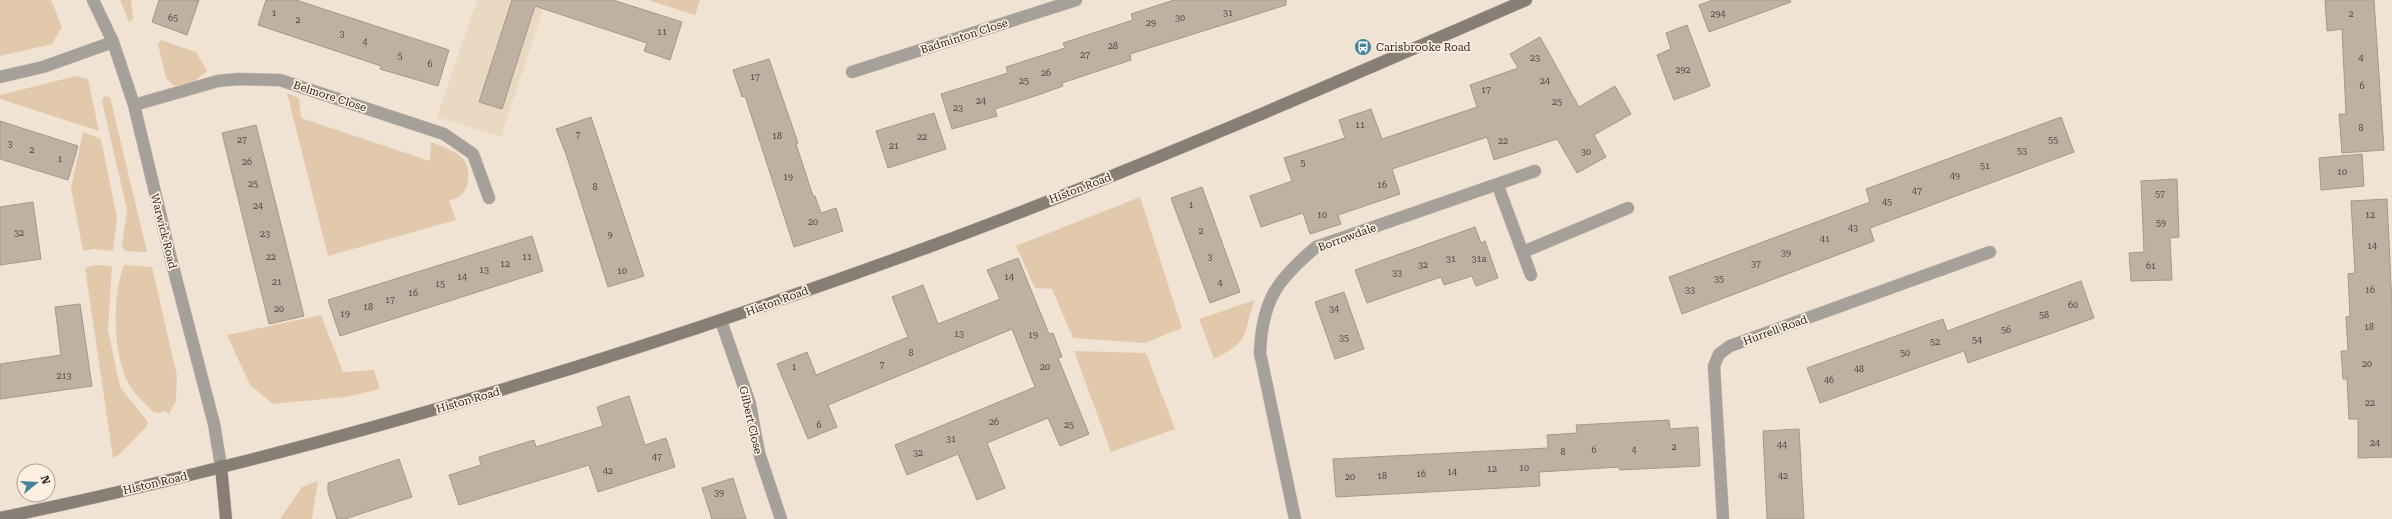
<svg xmlns="http://www.w3.org/2000/svg" width="2392" height="519" font-family="'Roboto Serif',serif">
  <style>
    .built { fill: #ebd8c2 }
    .green { fill: #e3c9ab }
    .building { fill: #beb1a2; stroke: #a59889 }
    .lines { fill: none; stroke-linecap: round; stroke-linejoin: round }
    .lane-casing { stroke: #cec1b3; stroke-width: 13 }
    .street-casing { stroke: #cec1b3; stroke-width: 13 }
    .secondary-casing { stroke: #cec1b3; stroke-width: 13 }
    .lane { stroke: #a6a09a; stroke-width: 12 }
    .street { stroke: #a6a09a; stroke-width: 12 }
    .secondary { stroke: #877f75; stroke-width: 12 }
    .labels { text-anchor: middle; stroke-width: 3.5; stroke-linejoin: round; paint-order: stroke }
    .number-label { font-size: 9px; fill: #504a41 }
    .street-label { font-size: 11px; fill: #2c2721; stroke: #fef0e0 }
    .poi-label { font-size: 11px; fill: #2c2721; stroke: #fef0e0; text-anchor: start }
  </style>
  <rect width="100%" height="100%" fill="#f1e3d3"/>
  <path class="built" d="M477 0H546L501 137 437 117Z"/>
  <path class="green" d="M0 0H51L62 27 52 44 0 56Z
    M120 0H131L133 19 129 22Z
    M648 0H700L695 15Z
    M161 40 196 52 207 71 191 84 174 86 166 78 158 44Z
    M76 76 88 79 99 131 0 99V95Z
    M287 93 299 98 301 118 430 161 431 142C441 146 457 151 464 160 471 169 469 188 461 195 458 198 453 199 449 201L456 220 328 256Z
    M104 96 110 97 147 252 124 251 122 244 127 210 102 101Z
    M83 132 101 139 117 218 113 251 94 249 83 251 71 188Z
    M1140 197 1182 328 1145 343 1073 338 1052 289 1035 288 1016 246Z
    M94 265 112 266 108 330 120 387 148 422 147 426 120 454 113 458 85 268Z
    M124 265 152 267 177 376 176 401 169 414 165 411 159 413 153 412C145 403 132 392 127 381 113 351 112 296 124 265Z
    M1255 300C1242 335 1252 340 1214 359L1199 319Z
    M321 315 343 372 374 370 380 389 346 397 273 404 250 385 227 335Z
    M1074 351 1146 353 1175 429 1111 452Z
    M318 481 312 519H280L302 487Z"/>
  <path class="building" d="M159 0H199L187 35 152 22Z
    M266 0H296L449 50 438 86 380 69 381 66 258 25Z
    M512 0H613L682 22 670 60 644 51 647 43 535 6 502 109 479 102Z
    M1174 0H1286V5L1130 54 1131 60 1062 83 1063 86 1041 94 995 109 997 116 952 129 941 94 1008 73 1006 67 1065 48 1063 43 1133 20 1131 14Z
    M1713 0H1790L1791 2 1709 32 1699 5Z
    M2325 0H2374L2384 150 2342 153 2339 114H2346L2342 29 2327 31Z
    M1687 25 1710 86 1674 100 1657 55 1671 49 1666 33Z
    M1540 37 1579 107 1615 86 1631 114 1594 135 1606 157 1577 173 1557 139 1494 160 1487 137 1392 169 1400 194 1338 215 1341 224 1310 234 1303 213 1261 227 1250 196 1292 181 1284 158 1345 138 1339 120 1371 109 1382 139 1477 107 1470 85 1518 68 1510 54Z
    M769 59 798 143 796 144 813 196H815L821 213 836 208 843 231 794 247 745 96 742 97 733 70Z
    M934 113 946 149 888 168 876 131Z
    M591 117 644 276 608 287 566 154 556 129Z
    M2061 117 2074 152 1870 228 1874 241 1682 314 1669 277 1870 202 1866 189Z
    M0 121 78 146 68 180 0 159Z
    M256 125 304 316 269 324 222 133Z
    M2362 154 2364 186 2321 190 2319 158Z
    M2177 179 2179 237 2170 238 2172 280 2131 281 2129 253 2144 252 2141 181Z
    M1202 187 1240 292 1210 303 1171 198Z
    M2387 199 2392 306V457L2358 458V419H2349L2347 379H2343L2341 351H2348L2346 317 2350 316 2348 274 2355 273 2351 201Z
    M33 202 41 259 0 265V207Z
    M1475 227 1481 243 1485 241 1498 278 1476 286 1472 276 1444 285 1441 277 1367 303 1355 270Z
    M532 236 543 271 340 336 328 300Z
    M1018 258 1049 334 1053 333 1062 357 1058 358 1089 434 1060 446 1048 418 987 443 1005 488 977 500 958 454 907 475 895 445 1035 387 1012 329 828 405 837 427 808 439 777 364 807 352 816 375 908 337 892 297 923 285 938 324 1000 299 987 270Z
    M2081 281 2094 318 1968 363 1964 351 1820 403 1807 368 1943 319 1947 331Z
    M1344 292 1364 349 1335 359 1315 302Z
    M80 304 92 386 0 399V364L61 355 55 307Z
    M629 396 645 445 666 438 675 467 598 492 589 465 459 505 449 475 481 465 479 457 534 440 536 447 603 426 597 407Z
    M1669 420 1670 429 1698 427 1700 466 1620 470 1619 467 1539 472 1540 486 1336 497 1333 459 1548 448 1547 435 1577 433 1576 425Z
    M1799 429 1804 519H1767L1763 431Z
    M399 459 412 497 345 519H337L328 492V483Z
    M733 478 746 519H712L702 488Z"/>
  <g class="lines">
    <g class="lane-casing">
      <path id="lane" d="M1523 252 1628 208"/>
    </g>
    <g class="street-casing">
      <path id="street" d="M93 0 113 42 134 105 172 263 214 424 221 466
        M852 72 1076 0
        M0 77 43 67 113 42
        M134 105 218 81 238 79 280 80 444 134 473 154 489 198
        M1498 186 1531 275
        M721 321 750 404 759 453 781 519
        M1295 519 1260 353C1262 300 1277 280 1316 247L1535 171
        M1723 519 1714 366 1719 354 1730 346 1990 252"/>
    </g>
    <g class="secondary-casing">
      <path id="secondary" d="M221 466 226 519
        M0 518C318 452 629 357 934 245 1134 171 1330 85 1526 0"/>
    </g>
    <use href="#lane" class="lane"/>
    <use href="#street" class="street"/>
    <use href="#secondary" class="secondary"/>
  </g>
  <defs>
    <g id="bus-disc" transform="scale(0.9)"><circle r="9.5" fill="#448498" stroke="#fef0e0"/><path d="M-5-6H5V4H4V6H2V4H-2V6H-4V4H-5ZM-3.5-4V0h7V-4ZM-3.5 1.2v1.5H-2V1.2ZM2 1.2v1.5H3.5V1.2Z" fill="#fff"/></g>
  </defs>
  <g fill-rule="evenodd">
    <use href="#bus-disc" x="1363" y="47"/>
  </g>
  <g class="labels">
    <g class="number-label">
      <text x="274" y="16">1</text>
      <text x="1228" y="16">31</text>
      <text x="1718" y="17">294</text>
      <text x="2351" y="17">2</text>
      <text x="173" y="21">65</text>
      <text x="1180" y="21">30</text>
      <text x="298" y="23">2</text>
      <text x="1151" y="26">29</text>
      <text x="662" y="35">11</text>
      <text x="342" y="37">3</text>
      <text x="365" y="45">4</text>
      <text x="1113" y="49">28</text>
      <text x="1085" y="58">27</text>
      <text x="400" y="59">5</text>
      <text x="1535" y="61">23</text>
      <text x="2361" y="61">4</text>
      <text x="430" y="67">6</text>
      <text x="1683" y="73">292</text>
      <text x="1046" y="76">26</text>
      <text x="755" y="80">17</text>
      <text x="1024" y="84">25</text>
      <text x="1545" y="84">24</text>
      <text x="2362" y="89">6</text>
      <text x="1486" y="93">17</text>
      <text x="981" y="104">24</text>
      <text x="1557" y="105">25</text>
      <text x="958" y="111">23</text>
      <text x="1360" y="128">11</text>
      <text x="2361" y="131">8</text>
      <text x="578" y="138">7</text>
      <text x="777" y="139">18</text>
      <text x="922" y="140">22</text>
      <text x="242" y="143">27</text>
      <text x="2053" y="143">55</text>
      <text x="1503" y="144">22</text>
      <text x="10" y="147">3</text>
      <text x="894" y="149">21</text>
      <text x="32" y="153">2</text>
      <text x="2022" y="154">53</text>
      <text x="1586" y="155">30</text>
      <text x="60" y="162">1</text>
      <text x="247" y="165">26</text>
      <text x="1303" y="166">5</text>
      <text x="1985" y="169">51</text>
      <text x="2342" y="175">10</text>
      <text x="1955" y="179">49</text>
      <text x="788" y="180">19</text>
      <text x="253" y="187">25</text>
      <text x="1382" y="188">16</text>
      <text x="595" y="190">8</text>
      <text x="1917" y="194">47</text>
      <text x="2160" y="197">57</text>
      <text x="1887" y="205">45</text>
      <text x="1191" y="208">1</text>
      <text x="258" y="209">24</text>
      <text x="1322" y="218">10</text>
      <text x="2370" y="218">12</text>
      <text x="813" y="225">20</text>
      <text x="2161" y="226">59</text>
      <text x="1853" y="231">43</text>
      <text x="1201" y="234">2</text>
      <text x="19" y="236">32</text>
      <text x="265" y="237">23</text>
      <text x="610" y="238">9</text>
      <text x="1825" y="242">41</text>
      <text x="2372" y="249">14</text>
      <text x="1786" y="256">39</text>
      <text x="271" y="260">22</text>
      <text x="527" y="260">11</text>
      <text x="1210" y="260">3</text>
      <text x="1451" y="262">31</text>
      <text x="1479" y="262">31a</text>
      <text x="505" y="267">12</text>
      <text x="1756" y="267">37</text>
      <text x="1423" y="268">32</text>
      <text x="2151" y="269">61</text>
      <text x="484" y="273">13</text>
      <text x="622" y="274">10</text>
      <text x="1397" y="276">33</text>
      <text x="462" y="280">14</text>
      <text x="1009" y="280">14</text>
      <text x="1719" y="282">35</text>
      <text x="277" y="285">21</text>
      <text x="1220" y="286">4</text>
      <text x="440" y="287">15</text>
      <text x="1690" y="293">33</text>
      <text x="2370" y="293">16</text>
      <text x="413" y="296">16</text>
      <text x="390" y="303">17</text>
      <text x="2073" y="308">60</text>
      <text x="368" y="310">18</text>
      <text x="279" y="312">20</text>
      <text x="1334" y="312">34</text>
      <text x="345" y="317">19</text>
      <text x="2044" y="318">58</text>
      <text x="2369" y="330">18</text>
      <text x="2006" y="333">56</text>
      <text x="959" y="337">13</text>
      <text x="1033" y="338">19</text>
      <text x="1344" y="341">35</text>
      <text x="1977" y="343">54</text>
      <text x="1935" y="345">52</text>
      <text x="911" y="356">8</text>
      <text x="1905" y="356">50</text>
      <text x="2367" y="367">20</text>
      <text x="882" y="368">7</text>
      <text x="794" y="370">1</text>
      <text x="1045" y="370">20</text>
      <text x="1859" y="372">48</text>
      <text x="64" y="379">213</text>
      <text x="1829" y="383">46</text>
      <text x="2370" y="406">22</text>
      <text x="994" y="425">26</text>
      <text x="819" y="428">6</text>
      <text x="1069" y="428">25</text>
      <text x="951" y="442">31</text>
      <text x="2375" y="446">24</text>
      <text x="1782" y="448">44</text>
      <text x="1674" y="450">2</text>
      <text x="1594" y="453">6</text>
      <text x="1634" y="453">4</text>
      <text x="1563" y="455">8</text>
      <text x="918" y="456">32</text>
      <text x="657" y="460">47</text>
      <text x="1524" y="471">10</text>
      <text x="1492" y="472">12</text>
      <text x="608" y="474">42</text>
      <text x="1452" y="475">14</text>
      <text x="1421" y="477">16</text>
      <text x="1382" y="479">18</text>
      <text x="1783" y="479">42</text>
      <text x="1350" y="480">20</text>
      <text x="719" y="496">39</text>
    </g>
    <g class="street-label">
      <text transform="translate(964 36) rotate(-18)" y="4">Badminton Close</text>
      <text transform="translate(330 96) rotate(18)" y="4">Belmore Close</text>
      <text transform="translate(1080 188) rotate(-21)" y="4">Histon Road</text>
      <text transform="translate(164 231) rotate(76)" y="4">Warwick Road</text>
      <text transform="translate(1347 237) rotate(-20)" y="4">Borrowdale</text>
      <text transform="translate(777 301) rotate(-20)" y="4">Histon Road</text>
      <text transform="translate(1775 330) rotate(-20)" y="4">Hurrell Road</text>
      <text transform="translate(468 400) rotate(-16)" y="4">Histon Road</text>
      <text transform="translate(751 420) rotate(77)" y="4">Gilbert Close</text>
      <text transform="translate(155 483) rotate(-13)" y="4">Histon Road</text>
    </g>
    <g class="poi-label">
      <text x="1376" y="51">Carisbrooke Road</text>
    </g>
  </g>
  <g transform="translate(36 483) rotate(72)"><circle r="19" fill="#fef0e0" stroke="#aaa094"/>
  <path d="M0-3L7 15L0 10L-7 15Z" fill="#448498"/>
  <text y="-6" font-size="11" font-weight="bold" text-anchor="middle" fill="#2c2721">N</text>
  </g>
</svg>
